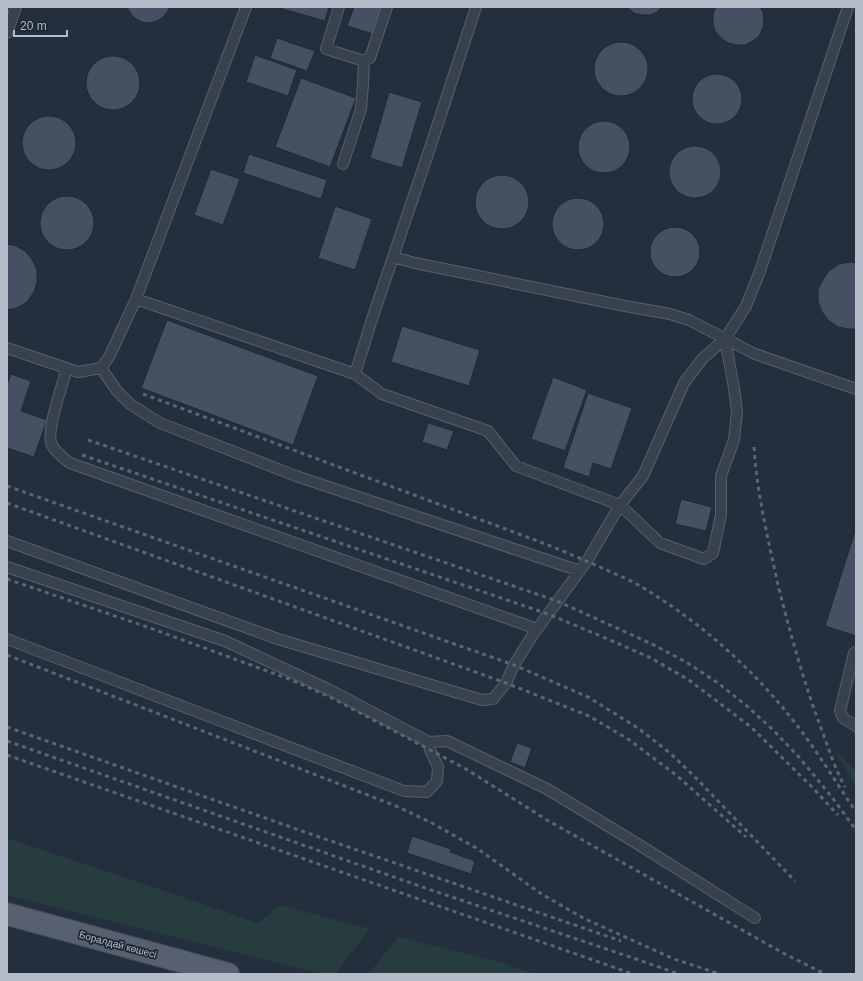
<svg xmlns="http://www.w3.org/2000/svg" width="863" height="981" font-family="Helvetica,sans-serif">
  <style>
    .green { fill: #263c3f }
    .building { fill: #455162; stroke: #1f2835 }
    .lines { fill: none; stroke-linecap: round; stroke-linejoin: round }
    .lane-casing { stroke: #565f6c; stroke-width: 12 }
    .primary-casing { stroke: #414a57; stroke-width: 24 }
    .lane { stroke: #38414e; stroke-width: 10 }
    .primary { stroke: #56606e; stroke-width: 22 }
    .rail { stroke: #5a6575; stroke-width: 3; stroke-dasharray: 4 4; stroke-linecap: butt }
    .labels { text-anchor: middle; stroke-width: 3.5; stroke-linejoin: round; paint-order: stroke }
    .street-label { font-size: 10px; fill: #b4bcc9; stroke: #1d2633 }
  </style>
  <rect width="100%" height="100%" fill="#242f3e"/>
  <path class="green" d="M835 751 856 770V786Z
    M7 838 100 869 258 923 280 905 370 929 335 974H323L7 895Z
    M398 937 503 963 535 974H374L370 972Z"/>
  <path class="building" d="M127 7H169L168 11 163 17 157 21 150 23 142 22 136 19 131 14Z
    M276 7H329L325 21Z
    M354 7H382L373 34 347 26Z
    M627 7H662L657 12 650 15H642L634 13Z
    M716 7H760L763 12 764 20 763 28 759 36 753 41 745 45H736L728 43 721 38 715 31 713 23V14Z
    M277 38 315 51 307 71 270 58Z
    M594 69a27 27 0 1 1 54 0a27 27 0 1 1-54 0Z
    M255 55 297 70 288 96 246 82Z
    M86 83a27 27 0 1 1 54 0a27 27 0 1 1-54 0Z
    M692 99a25 25 0 1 1 50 0a25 25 0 1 1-50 0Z
    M301 78 356 98 330 167 275 147Z
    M389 92 422 102 402 168 370 158Z
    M22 143a27 27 0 1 1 54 0a27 27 0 1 1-54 0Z
    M578 147a26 26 0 1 1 52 0a26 26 0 1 1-52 0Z
    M669 172a26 26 0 1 1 52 0a26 26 0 1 1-52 0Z
    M249 154 327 180 321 199 243 173Z
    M211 169 240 179 223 225 194 215Z
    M475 202a27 27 0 1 1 54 0a27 27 0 1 1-54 0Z
    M40 223a27 27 0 1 1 54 0a27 27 0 1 1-54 0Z
    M552 224a26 26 0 1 1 52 0a26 26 0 1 1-52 0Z
    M335 206 372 219 355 270 318 258Z
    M650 252a25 25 0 1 1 50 0a25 25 0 1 1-50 0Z
    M7 244 16 246 25 251 32 259 37 270V282L34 292 27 302 17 308 7 310Z
    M851 262 856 263V329H849L838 327 829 321 822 312 818 301V290L823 279 830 270 839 264Z
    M167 320 318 376 293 445 141 388Z
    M402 326 480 350 469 386 391 362Z
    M11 374 31 381 21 411 47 420 34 457 7 448V385Z
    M553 377 587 390 565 451 531 439Z
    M588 393 632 408 611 469 593 463 589 477 563 468Z
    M428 423 454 431 447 450 422 442Z
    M681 499 712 507 706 531 675 524Z
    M856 528V636L825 626Z
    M517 743 532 748 525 768 510 762Z
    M412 836 451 849 450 852 475 861 471 874 407 853Z"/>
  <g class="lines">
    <g class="lane-casing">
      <path id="lane" d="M339 7 326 49 364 61 370 58 387 7
        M7 33 16 7
        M343 164 361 109 363 84 364 61
        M393 257 415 263 625 306 670 314 689 320 755 354 856 389
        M136 299 246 7
        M7 348 78 372 101 368 109 357 136 299 355 374 373 316 430 148 476 7
        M67 368C63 383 45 433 52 445 56 453 64 458 70 463L537 629
        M101 368 117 391 130 404 160 423 296 476 580 571
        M355 374 382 394 488 431 516 466 620 505 643 476 684 383 703 358 725 339 746 306 760 271 848 7
        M7 541 278 639 482 700 493 699 506 683 514 665 532 636 587 561 620 505 660 543 704 559 713 553 721 515V476L734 440 737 412 734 388 725 339
        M7 567 225 641 330 690 429 742 447 741 547 789 641 846 755 918
        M7 639 404 791 427 792 437 781 438 767 430 750 429 742
        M856 652 854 653 840 711 843 718 856 726"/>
    </g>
    <g class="primary-casing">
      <path id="primary" d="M7 914 228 974"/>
    </g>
    <use href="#lane" class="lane"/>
    <use href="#primary" class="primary"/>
    <path class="rail" d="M143 394 535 540C561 550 587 561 613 573 622 577 632 581 640 586 699 621 750 666 792 719 816 749 835 781 856 812
      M88 440 557 601 652 644 686 662 718 683 747 706 773 730 798 756 831 796 856 830
      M754 447C757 494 768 539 778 585 791 636 805 687 824 736 830 753 836 771 845 787
      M82 455 548 614 603 637 649 657 689 680 751 727 810 785 838 815
      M7 486 514 665 588 697 638 728 670 753 694 776 795 881
      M7 503 506 683 589 716 628 739 676 775 746 837
      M7 579 150 628 289 679 330 697 466 769 547 820 783 953 825 974
      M7 655 396 806 430 822 478 849 540 893 583 918 674 959 720 974
      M7 727 302 831 621 941
      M7 741 428 889 633 958 679 974
      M7 755 633 974"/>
  </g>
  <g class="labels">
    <g class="street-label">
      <text transform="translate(118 944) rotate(15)" y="4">Боралдай көшесі</text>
    </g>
  </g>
  <rect width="863" height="981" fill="none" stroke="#b4bcc9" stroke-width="16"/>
  <path d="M14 30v6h53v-6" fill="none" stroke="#b4bcc9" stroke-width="2"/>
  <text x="20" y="30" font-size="12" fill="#b4bcc9" stroke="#1d2633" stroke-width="3" paint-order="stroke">20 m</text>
</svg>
